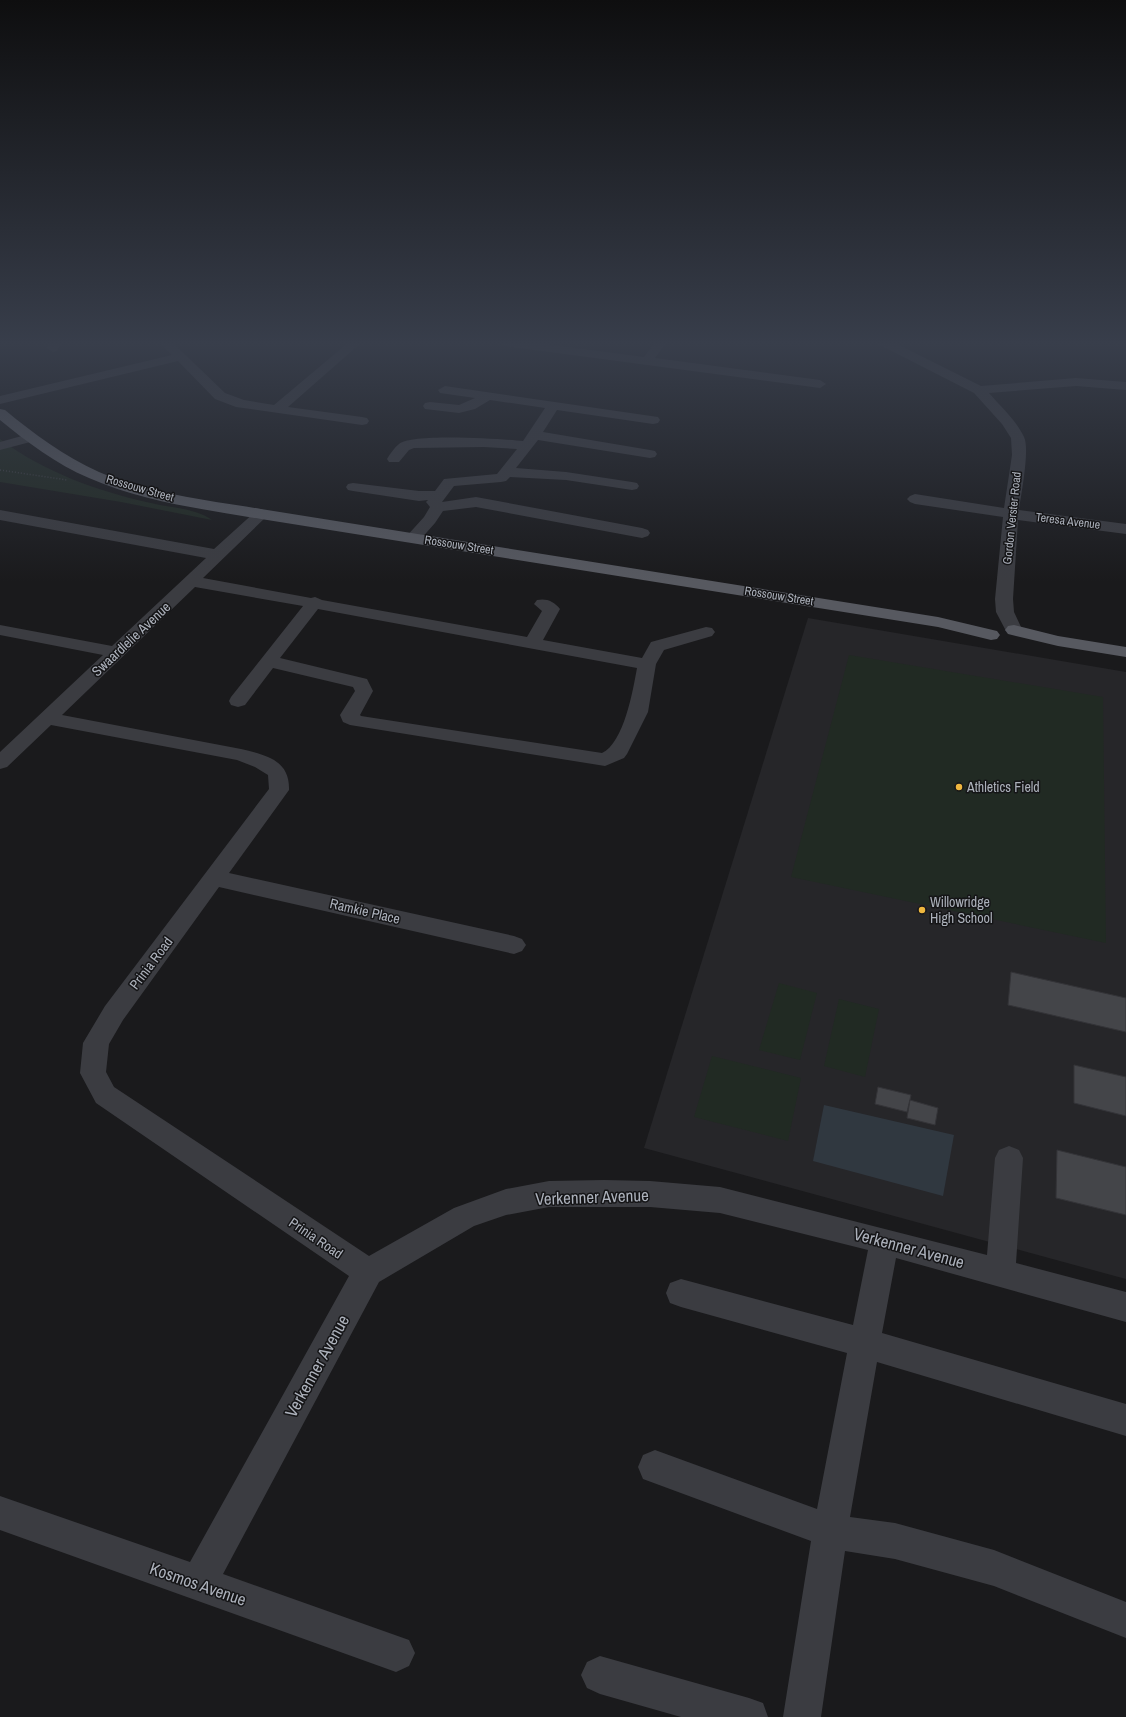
<svg xmlns="http://www.w3.org/2000/svg" width="1126" height="1717" font-family="'Archivo Narrow',sans-serif">
  <style>
    .built { fill: #262629 }
    .green { fill: #212a23 }
    .water { fill: #303840 }
    .building { fill: #444549; stroke: #343438 }
    .lines { fill: none; stroke-linecap: round; stroke-linejoin: round }
    .path { stroke: #414348; stroke-width: 1.5; stroke-dasharray: 1 2; stroke-linecap: butt }
    .minor { fill: #3b3c41; fill-rule: evenodd }
    .major { fill: #575960; fill-rule: evenodd }
    .poi-dot { fill: #efb73f; stroke: #151517; stroke-width: 1.5 }
    .labels { text-anchor: middle; stroke-width: 3; stroke-linejoin: round; paint-order: stroke }
    .far-street-label { font-size: 12px; fill: #acb1bb; stroke: #151517 }
    .street-label { font-size: 14px; fill: #acb1bb; stroke: #151517 }
    .poi-label { font-size: 14px; fill: #acb1bb; stroke: #151517; text-anchor: start }
    .near-street-label { font-size: 17px; fill: #acb1bb; stroke: #151517 }
  </style>
  <rect width="100%" height="100%" fill="#1a1a1c"/>
  <path class="built" d="M808 618 1126 672V1279L644 1148Z"/>
  <path class="green" d="M0 439C44 472 97 491 151 503 171 508 195 508 212 520L121 502 0 482Z
    M849 655 1103 697 1106 943 791 877Z
    M779 983 817 993 800 1060 759 1050Z
    M839 999 879 1009 865 1077 824 1066Z
    M712 1056 801 1078 788 1141 694 1117Z"/>
  <path class="water" d="M824 1105 954 1135 943 1196 813 1161Z"/>
  <path class="building" d="M1011 972 1126 998V1032L1008 1005Z
    M1074 1065 1126 1077V1116L1074 1103Z
    M878 1087 911 1095 907 1112 875 1104Z
    M910 1100 938 1108 935 1125 907 1118Z
    M1057 1150 1126 1167V1215L1056 1198Z"/>
  <g class="lines">
    <path class="path" d="M0 470 67 480"/>
    <path class="minor" d="M49 342H61L57 351 53 352 47 348Z
      M159 342H172L225 393 244 400 274 405 349 342H362L288 407 362 417 367 418 369 421 367 424 362 425 236 407 215 399 178 361 0 404V396L172 355Z
      M499 342H530L644 357 655 342H667L655 358 820 380 826 384 820 388 505 346Z
      M878 342H893L981 386 1076 378 1126 382V390L1076 386 989 393C1001 407 1016 420 1024 437 1030 449 1021 495 1019 510L1126 524V534L1018 520 1013 599 1014 612 1021 627 1018 631 1012 632 1006 631 996 612 995 599 1003 517 915 504 910 502 907 499 910 496 915 494 1004 508 1012 455 1011 438 1002 424 974 393 880 345Z
      M445 386 658 417 660 420 658 423 653 424 557 410 543 432 650 450 655 451 657 454 655 457 650 458 538 440 516 468 566 472 632 482 637 483 639 486 637 489 632 490 566 480 510 477 506 481 501 482 454 486 442 502 476 497 642 528 648 530 650 533 648 536 642 538 476 507 443 511 435 523 419 541H407L405 538 424 517 430 507 426 502 428 500 419 501 353 491 348 490 346 487 348 484 353 483 419 491H435L444 479 497 474 517 449 484 447 414 448 409 450 399 462H389L387 459C390 454 394 448 399 444 413 433 502 439 523 441L545 408 490 400 475 409 459 413 425 409 423 406 425 403 430 402 459 405 475 398 440 393 438 390Z
      M29 434 34 435 36 438 34 441 0 450V442Z
      M261 509 266 511 269 514 266 517 203 578 311 598 315 597 322 600 527 637 542 611 534 604 537 600C546 598 554 601 560 609L543 640 642 658 651 642 706 627 712 628 715 632 712 636 664 650 656 664 648 712 627 754 624 758 605 766 350 725 343 722 340 715 355 691 353 687 273 668 245 705 238 707 231 705 229 701 231 697 303 606 195 587 62 715 241 749C266 755 290 760 289 790L229 873 514 936 522 939 526 945 522 951 514 954 219 887 123 1020 109 1044 106 1072 114 1087 369 1256 454 1208 506 1189 549 1181 604 1180 650 1181 720 1187 987 1255 995 1158 999 1150 1009 1146 1019 1150 1023 1158 1016 1263 1126 1292V1322L896 1258 882 1333 1126 1404V1436L877 1362 850 1517 895 1523 994 1550 1126 1602V1638L994 1586 895 1559 845 1551 821 1717H783L811 1541 643 1479 638 1467 643 1455 655 1450 817 1509 847 1353 681 1307 670 1303 666 1293 670 1283 681 1279 853 1325 868 1250 720 1213 650 1207H549L506 1215 474 1226 379 1282 223 1574 409 1640 415 1653 409 1666 396 1672 0 1530V1496L190 1562 349 1276 96 1103 80 1073 83 1043 105 1006 269 789 268 775 255 767 237 760 51 725 7 767 0 769V752L103 655 0 635V625L112 646 206 558 0 520V510L214 549 256 511ZM318 609 637 668C633 690 624 743 602 753L361 716 360 715 373 691 367 679 280 658Z
      M600 1656 749 1698 763 1703 768 1717H681L600 1694 587 1688 581 1675 587 1662Z"/>
    <path class="major" d="M0 409 5 410C34 434 64 456 99 472 149 494 207 500 261 509L938 617 997 631 1000 635 997 639 991 640 938 627 261 519C203 509 143 502 89 478 56 464 27 442 0 420Z
      M1014 625 1058 636 1126 647V657L1058 646 1008 634 1005 630 1008 626Z"/>
  </g>
  <linearGradient id="sky" x2="0" y2="1"><stop stop-color="#0e0e0f"/><stop offset="0.59" stop-color="#383e4b"/><stop offset="1" stop-color="#383e4b" stop-opacity="0"/></linearGradient>
  <rect width="1126" height="582" fill="url(#sky)"/>
  <g class="poi-dot">
    <circle cx="959" cy="787" r="4"/>
    <circle cx="922" cy="910" r="4"/>
  </g>
  <g class="labels">
    <g class="far-street-label">
      <text transform="translate(140 488) rotate(16)" y="4">Rossouw Street</text>
      <text transform="translate(1012 518) rotate(-84)" y="4">Gordon Verster Road</text>
      <text transform="translate(1068 521) rotate(7)" y="4">Teresa Avenue</text>
      <text transform="translate(459 545) rotate(9)" y="4">Rossouw Street</text>
      <text transform="translate(779 596) rotate(9)" y="4">Rossouw Street</text>
    </g>
    <g class="street-label">
      <text transform="translate(131 639) rotate(-43)" y="5">Swaardlelie Avenue</text>
      <text transform="translate(365 911) rotate(13)" y="5">Ramkie Place</text>
      <text transform="translate(151 963) rotate(-53)" y="5">Prinia Road</text>
      <text transform="translate(316 1238) rotate(34)" y="5">Prinia Road</text>
    </g>
    <g class="poi-label">
      <text x="967" y="792">Athletics Field</text>
      <text x="930" y="907">Willowridge<tspan x="930" dy="16">High School</tspan></text>
    </g>
    <g class="near-street-label">
      <text transform="translate(592 1197) rotate(-2)" y="6">Verkenner Avenue</text>
      <text transform="translate(909 1248) rotate(15)" y="6">Verkenner Avenue</text>
      <text transform="translate(317 1366) rotate(-61)" y="6">Verkenner Avenue</text>
      <text transform="translate(198 1584) rotate(19)" y="6">Kosmos Avenue</text>
    </g>
  </g>
</svg>
